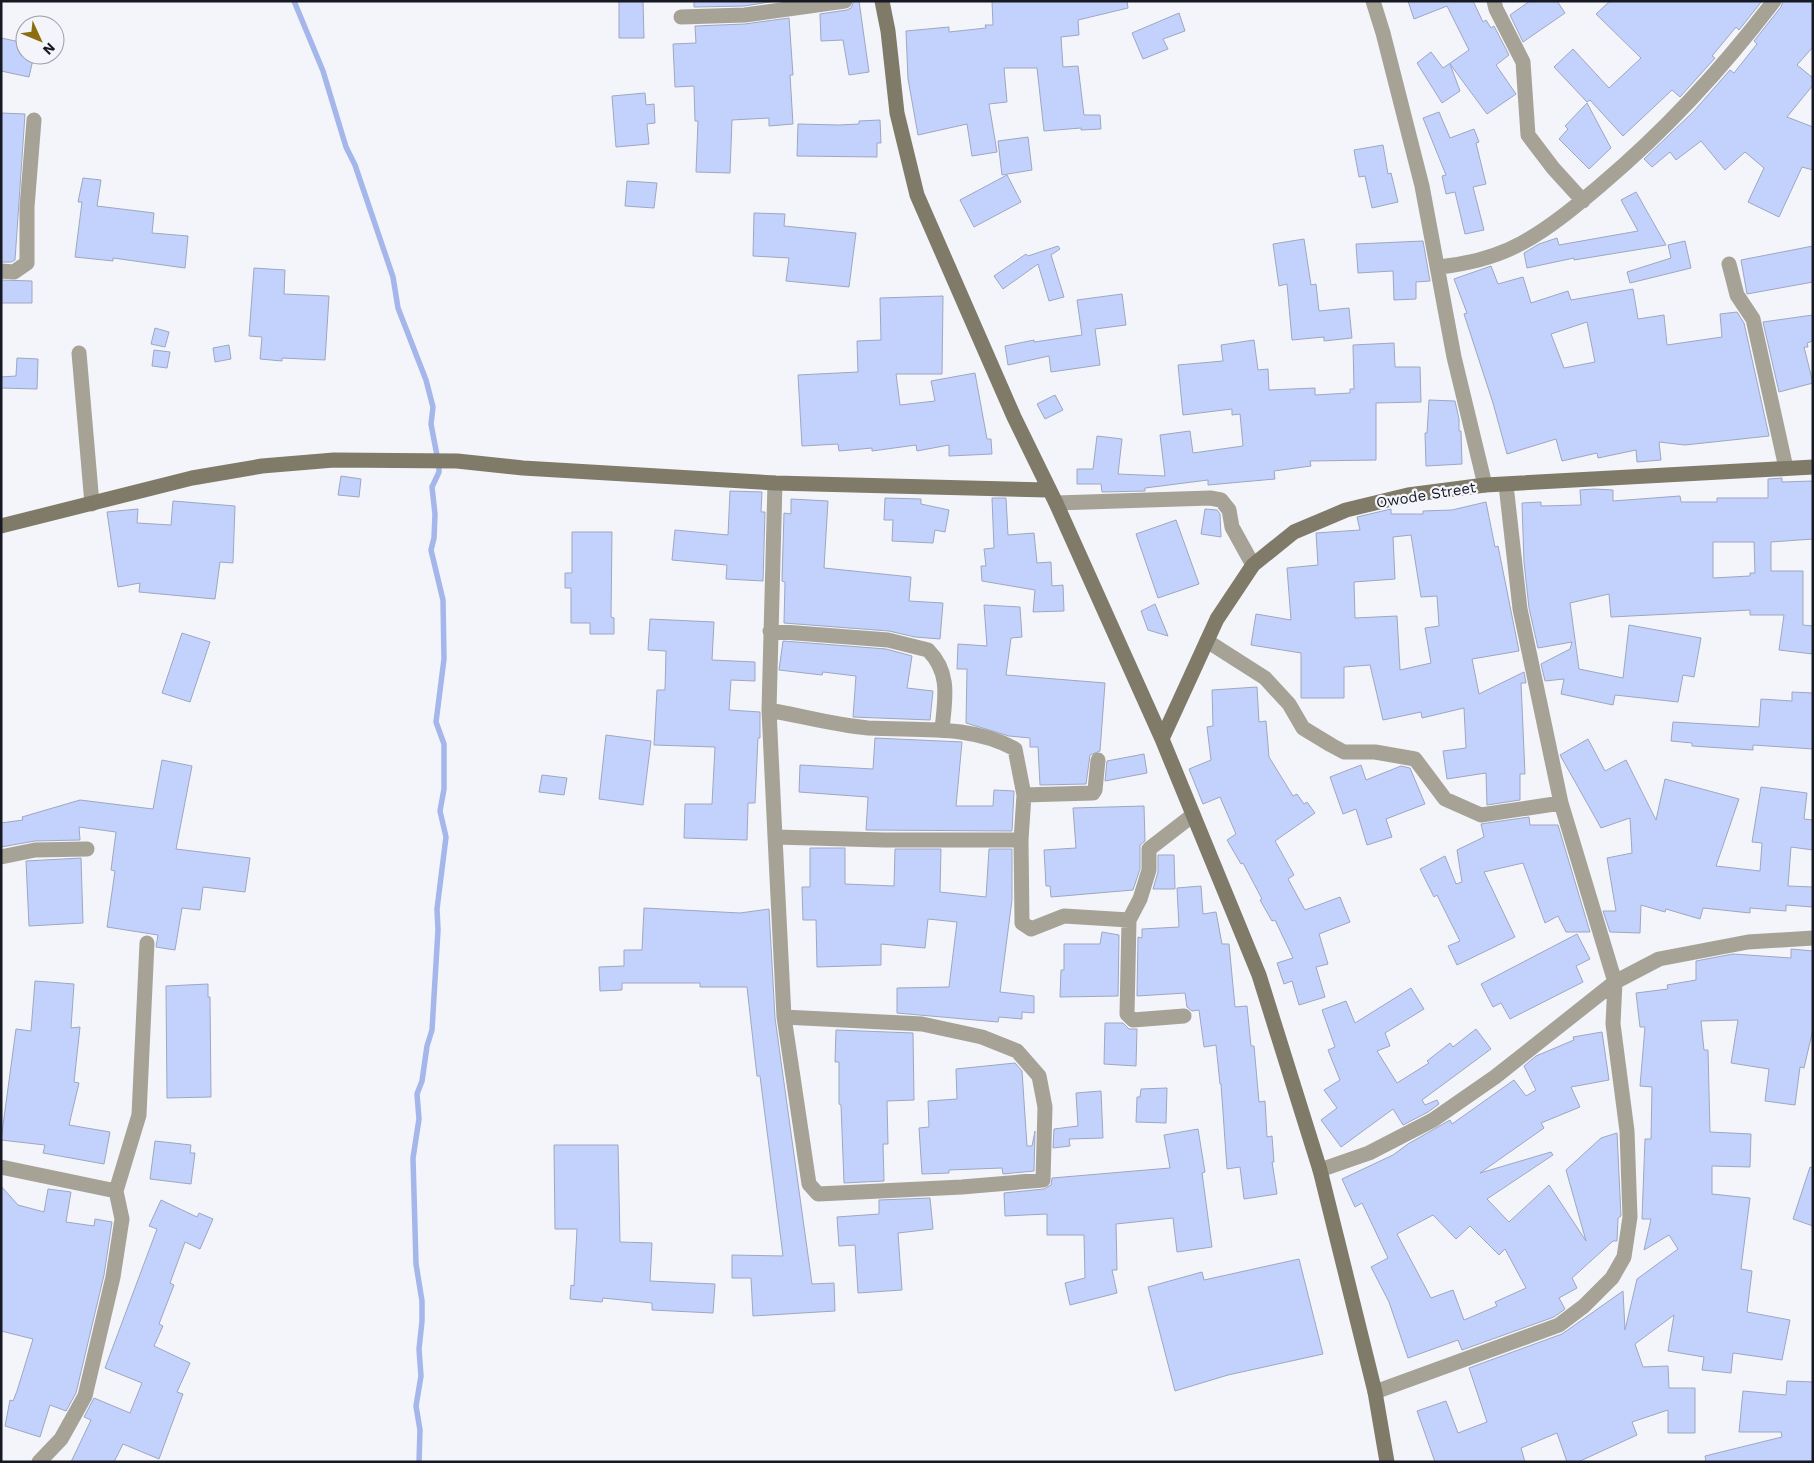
<svg xmlns="http://www.w3.org/2000/svg" width="1814" height="1463" font-family="'Work Sans',sans-serif">
  <style>
    .lines { fill: none; stroke-linecap: round; stroke-linejoin: round }
    .stream { stroke: #a5b6eb; stroke-width: 5.5 }
    .building { fill: #c3d2fd; stroke: #9ea7c2; fill-rule: evenodd }
    .street { stroke: #a6a296; stroke-width: 15 }
    .secondary { stroke: #807a68; stroke-width: 15 }
    .labels { text-anchor: middle; stroke-width: 4.5; stroke-linejoin: round; paint-order: stroke }
    .street-label { font-size: 15px; fill: #161923; stroke: #f3f5fb }
  </style>
  <rect width="100%" height="100%" fill="#f3f5fb"/>
  <g class="lines">
    <path class="stream" d="M294 1 323 71 346 147 355 165 393 277 398 308 426 380 433 407 431 424 439 466V472L432 487 435 514 434 538 431 550 443 600 444 659 436 722 444 744V789L440 811 446 837 437 909 438 930 432 1030 427 1046 422 1081 417 1094 419 1119 413 1158 416 1264 422 1301V1321L419 1349 421 1376 416 1406 420 1430 419 1462"/>
  </g>
  <path class="building" d="M619 1H643L644 38H619Z
    M694 1H776L744 6 694 7Z
    M854 1H859L869 72 849 75 843 40 821 41 820 14 847 10 851 8Z
    M992 1H1127L1128 8 1078 20 1079 35 1061 37 1063 67 1078 66 1084 115H1100L1101 129 1081 130V128L1044 131 1037 68H1004L1007 102 989 104 997 152 972 156 967 124 918 135 908 79 906 31 949 27V32L986 28 985 25H993Z
    M1408 1H1473L1483 22 1486 20 1491 28 1494 26 1509 55 1496 65 1516 94 1487 114 1450 64 1460 91 1442 103 1417 63 1431 52 1443 68 1469 50 1447 6 1414 19Z
    M1530 1H1557L1565 13 1523 42 1510 15Z
    M1610 1H1762L1739 30 1736 27 1712 56 1715 58 1680 97 1672 90 1623 136 1590 100 1587 102 1554 67 1573 49 1609 88 1641 58 1596 14Z
    M1783 1H1813V47L1797 65 1813 78V85L1787 117 1813 127V170L1802 167 1779 217 1748 202 1764 168 1745 152 1725 170 1701 141 1676 160 1670 152 1652 167 1644 159 1694 111 1730 70 1734 73 1757 44 1754 41 1781 7Z
    M1179 13 1185 31 1163 39 1168 49 1143 59 1132 33Z
    M789 18 793 75H790L793 124 769 126V118L732 120 730 173 696 172 698 121H695L694 86 675 87 673 44 696 43 695 26 745 24Z
    M1 38 25 43V55H34L29 77 1 71Z
    M645 93 646 105 654 104 655 123 647 124 649 144 616 147 612 96Z
    M1587 103 1611 148 1589 169 1559 139 1568 129 1565 126Z
    M1439 112 1450 138 1474 129 1479 142 1476 143 1486 184 1473 187 1484 230 1465 234 1455 192 1446 194 1442 176 1446 175 1423 118Z
    M1 113 25 114 15 260 11 262H1Z
    M880 120 881 143H877V157L797 156 798 124 839 125 859 124V121Z
    M1028 137 1032 170 1002 175 998 141Z
    M1383 145 1388 174 1391 173 1398 202 1372 208 1365 176 1359 177 1354 150Z
    M1007 175 1021 202 974 227 960 200Z
    M83 178 101 180 97 206 154 213 152 233 188 236 185 268 113 258V261L75 257 82 202H78Z
    M627 181 657 183 654 208 625 206Z
    M1636 192 1666 245 1574 260V258L1527 268 1524 253 1539 244 1557 238 1559 245 1638 231 1621 200Z
    M754 213 785 214 784 226 856 233 849 287 786 281 789 258 753 256Z
    M1304 239 1311 285 1316 284 1319 311 1349 308 1352 338 1324 341V337L1292 340 1287 284 1279 286 1273 244Z
    M1423 241 1430 281 1416 282V299L1394 300 1393 271 1358 273 1356 244Z
    M1685 241 1691 268 1630 283 1627 272 1671 258 1668 245Z
    M1058 246 1060 249 1051 255 1064 297 1049 301 1038 264 1003 289 994 276 1026 254 1028 256Z
    M1813 246V282L1747 294 1741 260Z
    M1491 266 1498 284 1523 277 1531 303 1568 291 1571 300 1633 289 1638 319 1664 315 1667 345 1722 337 1720 314 1737 312 1744 323 1769 436 1685 445 1659 442 1661 460 1637 462 1636 450 1598 458 1597 453 1562 461 1556 439 1507 454 1493 403 1464 314 1467 313 1454 279ZM1587 322 1595 362 1564 368 1551 334Z
    M254 268 285 270 284 294 329 296 325 360 282 358V361L260 359 262 337 249 336Z
    M1 280 32 281V303H1Z
    M1122 294 1126 325 1095 329 1100 365 1051 372 1049 356 1008 365 1005 346 1034 340V342L1082 335 1077 300Z
    M943 296 942 374H896L900 405 935 401 931 381 975 373 987 439H991L992 454 949 456V445L917 451 916 445 872 451V448L839 451 838 444 802 446 798 375 858 372 857 341 881 340 880 298Z
    M1813 315V341L1807 343 1808 347H1804L1813 383 1779 392 1763 322Z
    M155 328 169 332 165 347 151 344Z
    M1254 340 1258 370 1268 369 1269 390 1315 388V395L1350 393V389H1354L1353 345 1394 343 1395 367H1420L1421 402 1376 403V460L1310 461 1311 466 1274 471 1275 479 1208 485V480L1145 488V491L1102 492 1101 484H1077V469H1093L1097 436 1122 439 1118 474 1165 476 1160 435 1190 431 1193 453 1243 446 1240 414 1232 415V409L1183 415 1178 365 1223 361 1221 345Z
    M229 345 231 359 215 362 213 348Z
    M154 350 170 352 167 368 152 366Z
    M17 358 38 359 37 389 1 388V377L16 376Z
    M1055 395 1063 410 1045 419 1037 404Z
    M1429 400 1455 401 1459 419V431H1461L1462 464 1426 466 1425 433H1427Z
    M341 476 361 479 359 497 338 495Z
    M1782 478V482L1813 481V539L1771 542V571H1803V625L1813 626V654L1779 650 1784 615H1750V610L1611 617 1609 594 1570 603 1579 669 1623 678 1629 625 1701 638 1694 677 1683 675 1678 702 1615 695 1613 705 1561 694 1564 679 1545 681 1541 664 1570 649 1572 642 1538 648 1529 608 1524 562 1522 503 1541 502V506L1581 505 1580 490 1594 489 1613 490V501L1680 496 1681 502H1717V498H1768V479ZM1713 542H1754L1755 573H1750V576L1713 578Z
    M730 491 762 492 761 512H765L763 581 726 579 727 565 672 560 675 530 728 535Z
    M885 498 921 499V504L949 510 945 532 935 530 933 543 892 541 893 520H884Z
    M992 498H1006L1008 535 1034 533 1037 563 1051 562 1052 586 1063 585 1064 611 1033 612 1035 590 982 581 981 566H986L984 549 994 548Z
    M791 499 828 501 824 568 911 577 909 601 943 603 940 639 915 637 889 631 784 623 785 582 782 581 784 513 791 514Z
    M173 501 235 506 233 563 220 562 215 599 139 592 140 583 118 587 107 512 138 509 137 523 171 525Z
    M1486 502 1495 547 1498 546 1519 651 1472 659 1479 694 1524 672 1526 683H1521L1525 774H1520V800L1487 805 1486 773 1447 779 1443 751 1466 748 1464 708 1422 718 1421 712 1383 720 1370 665 1344 667V698H1301V653L1251 645 1256 614 1291 620 1287 568 1318 565 1316 533 1360 530 1357 517 1391 509V514H1423V511L1452 510ZM1411 535 1421 597 1437 596 1439 626 1425 628 1431 663 1400 670 1397 616 1355 618 1354 582 1395 579 1393 537Z
    M1205 509 1217 510 1220 514 1221 537 1201 534Z
    M1176 520 1199 584 1158 598 1136 534Z
    M572 532H612L611 617 614 618V634H590V623H571V588H565V573H572Z
    M1155 604 1168 636 1148 630 1141 611Z
    M984 605 1020 607 1022 637 1011 638 1006 675 1105 683 1100 751 1090 755 1086 784 1040 785 1038 747H1030V738L1009 736 966 723 967 669H957L958 644 987 646Z
    M650 619 714 622 712 660 755 662V681L731 680 729 710 760 712V738H758L755 803H748L747 840 684 838 685 804H712L715 747 654 745 657 690H665L666 651 648 650Z
    M182 633 210 642 190 702 162 693Z
    M783 641 886 649 912 656 907 688 933 691 930 720 853 717 856 676 823 672 822 675 779 670Z
    M1257 687 1259 722 1266 721 1269 757 1293 796 1297 794 1304 804 1307 802 1315 813 1275 841 1294 875 1288 879 1305 910 1340 897 1350 922 1319 934 1328 964 1316 967 1325 997 1299 1005 1292 981 1284 984 1277 963 1293 958 1275 920 1272 921 1260 900 1262 899 1243 863 1241 864 1227 840 1236 834 1220 797 1203 804 1189 769 1211 760 1207 727 1213 726 1212 690Z
    M1792 692 1813 693V749L1753 745V750L1692 746V743L1671 741 1673 722 1759 727 1761 699 1792 701Z
    M606 735 651 741 643 805 599 799Z
    M875 738 962 742 956 806H993L994 790 1014 791 1012 831 866 830 868 797 799 792 800 765 873 769Z
    M1588 739 1605 771 1626 760 1656 820 1665 779 1739 799 1716 866 1760 871 1762 843 1752 842 1761 787 1807 793 1804 819 1813 820V850L1791 847 1788 886 1813 887V907L1786 905V911L1750 908V913L1703 908 1700 919 1666 909 1665 912 1641 905 1640 933 1610 932 1603 911H1616L1607 858 1632 853 1630 818 1601 828 1560 755Z
    M1144 754 1147 773 1105 781 1107 761Z
    M162 760 192 766 176 849 250 858 245 892 203 887 200 910 182 908 175 950 156 947 158 935 107 927 115 871 111 870 116 832 79 827 80 840 35 841 1 847V823L23 820 22 817 80 800 153 809Z
    M1361 765 1366 780 1401 766 1410 768 1425 804 1386 819 1392 837 1367 845 1356 809 1343 814 1330 777Z
    M542 775 567 778 564 795 539 792Z
    M1144 806 1145 841 1140 845V869L1133 890 1051 897 1050 886H1046L1044 850 1076 848 1073 808Z
    M1529 817 1530 825H1558L1590 932H1566L1558 916 1545 923 1523 863 1484 872 1515 937 1457 965 1448 946 1460 941 1437 895 1434 897 1420 869 1445 856 1456 884 1462 882 1457 850 1484 837 1481 824Z
    M810 848H845V884L894 886 895 849H941L940 892 986 897 989 849H1012V900L1000 992 1034 996V1013L1022 1012V1019L999 1017 998 1022 897 1013V988L949 987 957 922 928 919 925 948 881 944V965L817 967 816 920H803L802 887H810Z
    M1158 855H1174L1175 889H1153L1158 872Z
    M81 858 83 923 29 926 26 861Z
    M1201 886 1203 914 1216 912 1222 944H1229L1235 1007 1247 1006 1251 1046H1254L1259 1102 1265 1101 1267 1137 1272 1136 1274 1162H1272L1277 1194 1244 1199 1240 1167 1227 1169 1221 1084H1220L1216 1045 1204 1047 1199 1010 1192 1011 1187 1007 1185 993 1137 996 1138 937 1142 938V929L1179 927 1177 888Z
    M644 908 740 913 769 909 775 1018 812 1284 834 1283 835 1311 753 1316 751 1278H732V1255L783 1256 760 1076H757L747 987H700V983H622V990L600 991 599 967 624 966V950H642Z
    M1102 932 1119 935 1118 996 1060 997 1061 970H1064V944H1100Z
    M1577 934 1590 959 1576 966 1583 982 1510 1019 1501 1003 1493 1007 1481 984Z
    M1791 949 1813 951V1029L1804 1068 1800 1067 1795 1105 1765 1101 1769 1069 1731 1063 1738 1020 1701 1021 1704 1050H1708L1710 1132 1751 1134 1750 1167 1712 1166V1194L1750 1198 1741 1269 1752 1271 1747 1312 1790 1320 1782 1360 1733 1353 1731 1373 1702 1370 1704 1357 1668 1351 1674 1315 1635 1344 1643 1367 1668 1366 1669 1388H1695V1433H1668V1410L1632 1422 1637 1435 1578 1462H1567L1557 1433 1521 1448 1525 1462H1435L1417 1411 1446 1401 1458 1433 1487 1422 1469 1368 1562 1334 1623 1291 1625 1330 1637 1279 1678 1249 1669 1235 1644 1250 1651 1219H1642L1645 1139H1651L1652 1087 1640 1086 1645 1027H1640L1636 993 1668 989 1667 985 1696 980V961L1733 954 1791 958Z
    M35 981 74 984 71 1028 80 1027 74 1082 79 1083 69 1125 110 1132 104 1164 43 1153 45 1145 1 1140 16 1029 31 1031Z
    M208 984V997H210L211 1097 167 1098 166 986Z
    M1411 988 1424 1009 1385 1033 1390 1046 1377 1051 1397 1083 1429 1063 1427 1061 1450 1043 1453 1047 1476 1029 1491 1049 1422 1100 1425 1105 1437 1100 1439 1104 1428 1112 1403 1125 1393 1109 1341 1147 1321 1120 1337 1108 1324 1090 1340 1080 1328 1050 1335 1047 1322 1010 1346 1001 1355 1023Z
    M1105 1023H1123L1129 1029H1137L1136 1066 1104 1064Z
    M836 1030 913 1033 914 1100 887 1101 888 1144H883L884 1181 844 1183 841 1105 839 1104V1062H835Z
    M1602 1032 1609 1080 1571 1087 1580 1107 1541 1123 1544 1128 1480 1173 1551 1152 1553 1155 1487 1199 1509 1222 1549 1185 1586 1241 1566 1170 1601 1138 1617 1133 1621 1216 1618 1218 1617 1241H1613L1572 1278 1577 1288 1559 1298 1565 1309 1554 1317 1462 1350 1458 1340 1408 1358 1389 1302 1371 1267 1388 1258 1362 1203 1355 1207 1342 1179 1393 1155 1408 1144 1450 1120 1452 1124 1514 1080 1526 1096 1536 1090 1524 1066 1536 1056 1574 1040 1573 1037ZM1433 1215 1456 1239 1470 1226 1499 1255 1505 1249 1526 1288 1495 1302 1497 1306 1464 1320 1453 1290 1431 1298 1397 1234Z
    M1015 1063 1022 1071 1027 1146H1032L1035 1131 1034 1171 1003 1174 1002 1168 949 1170V1173L922 1174 919 1128 929 1127 928 1101 957 1099 956 1069Z
    M1167 1088 1166 1123 1136 1122 1137 1097H1140L1141 1089Z
    M1101 1091 1103 1138 1069 1139 1070 1146 1053 1148 1054 1129 1078 1126 1076 1093Z
    M1198 1129 1205 1172 1202 1173 1212 1247 1177 1252 1173 1218 1116 1224 1117 1270H1112L1117 1293 1070 1305 1065 1283 1085 1278 1084 1235H1047V1214L1005 1216 1004 1193 1044 1189 1051 1185 1052 1178 1170 1168 1164 1135Z
    M155 1141 191 1145 190 1153H195L191 1184 150 1179Z
    M554 1145H618L620 1242 652 1243 650 1281 715 1284 713 1313 652 1310V1303L603 1298 602 1302 570 1299 571 1285 574 1286 577 1229H555Z
    M1810 1167 1813 1168V1226L1793 1219Z
    M1 1186 18 1205 44 1212 48 1189 71 1192 66 1222 94 1226 95 1219 112 1222 104 1275 76 1393 66 1411 50 1405 40 1437 5 1426 10 1400 13 1401 17 1391 33 1339 1 1331Z
    M930 1198 933 1229 898 1233 902 1290 858 1293 855 1245 839 1246 837 1217 879 1214V1200Z
    M161 1200 197 1217 199 1213 213 1219 200 1249 185 1242 170 1283 174 1285 159 1324 163 1326 154 1346 190 1363 177 1392 183 1394 159 1459 123 1444 114 1462H71L91 1420 84 1417 94 1398 130 1413 142 1383 105 1368 157 1229 149 1226Z
    M1299 1259 1323 1354 1228 1375 1175 1391 1148 1287 1202 1272 1204 1280Z
    M1787 1381 1813 1382V1462H1706L1705 1456 1782 1437 1781 1432H1739L1743 1391 1786 1395Z"/>
  <g class="lines">
    <path class="street" d="M1373 1 1383 33 1422 186 1454 357 1485 485
      M1494 1 1496 9 1523 62 1528 135 1553 168 1583 201
      M681 17 745 15 845 1
      M1729 264 1737 295 1753 319 1786 468
      M1439 267C1468 264 1496 257 1522 243 1551 227 1577 205 1602 184 1667 129 1722 69 1774 1
      M1 271 14 272 27 263V207L34 120
      M79 353 92 504
      M775 483 769 710 775 837 784 1017 809 1184 818 1194 962 1187 1043 1180 1045 1107 1039 1076 1017 1051 982 1037 922 1024 784 1017
      M1056 503 1210 498 1221 500 1229 510 1232 527 1253 565
      M770 631 888 640 928 650C951 673 945 699 942 729
      M1207 641 1265 678 1289 704 1303 728 1331 745 1344 752H1375L1415 759 1445 799 1481 815 1561 803
      M769 710C802 716 835 725 868 728 917 731 970 724 1015 749L1024 795 1021 840
      M1024 795 1093 793 1095 790 1098 760
      M775 837 884 840H1021L1022 923 1031 929 1064 916 1129 920
      M1 857 35 850 87 849
      M1184 1016 1133 1020 1127 1014 1129 920 1140 899 1149 870V849L1193 815
      M1 1167 116 1191
      M1320 1170 1369 1153 1433 1120 1495 1077 1615 982 1659 959 1748 942 1813 938
      M1375 1392 1559 1325 1584 1306 1612 1278 1624 1257 1630 1217 1627 1131 1613 1024 1615 982 1561 803 1520 609 1506 485
      M39 1462 61 1439 85 1396 113 1277 122 1219 116 1191 139 1115 147 943"/>
    <path class="secondary" d="M882 1 888 31 897 113 917 195 1014 417 1056 503 1162 739 1259 975 1320 1170 1375 1392 1387 1462
      M1 526 192 478 262 466 334 460 457 461 523 468 775 483 1048 490
      M1162 739 1217 619 1253 565 1294 532 1346 510 1408 495 1485 485 1813 467"/>
  </g>
  <g class="labels">
    <g class="street-label">
      <text transform="translate(1426 495) rotate(-9)" y="5">Owode Street</text>
    </g>
  </g>
  <rect width="1814" height="1463" fill="none" stroke="#161923" stroke-width="5"/>
  <g transform="translate(40 40) rotate(134)"><circle r="24" fill="#f3f5fb" stroke="#9b9da5"/>
  <path d="M0-4L9 19L0 12L-9 19Z" fill="#8a6e0f"/>
  <text y="-8" font-size="14" font-weight="bold" text-anchor="middle" fill="#161923">N</text>
  </g>
</svg>
